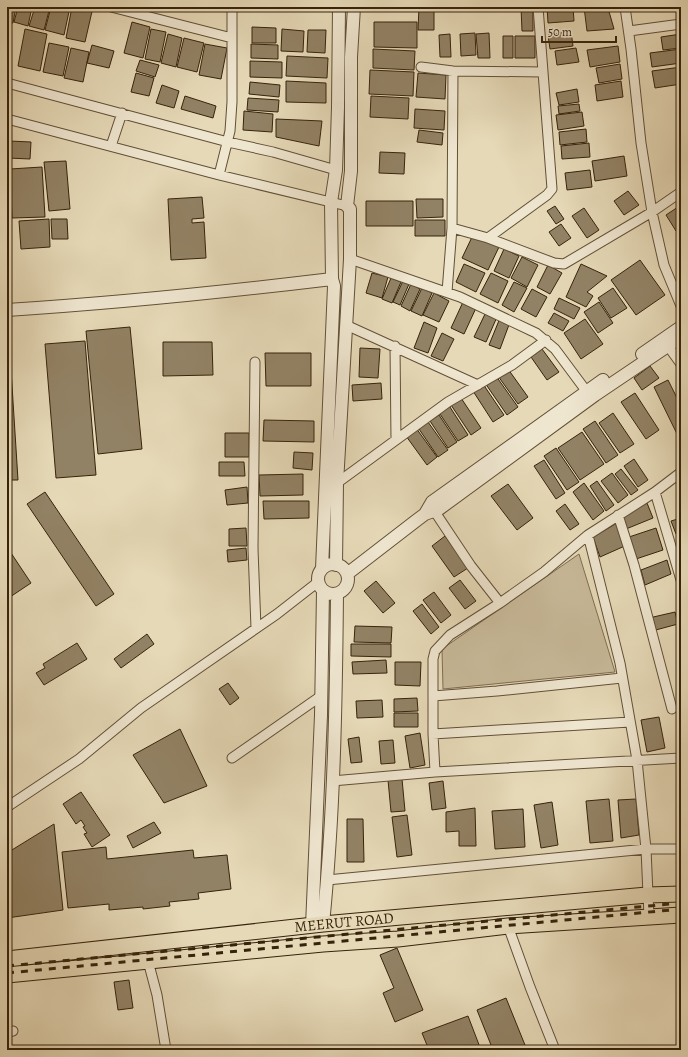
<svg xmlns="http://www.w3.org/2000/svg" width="688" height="1057" font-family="Alegreya,serif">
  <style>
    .green { fill: #c8ba9a; stroke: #7f6e53 }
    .building { fill: #928265; stroke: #36230c }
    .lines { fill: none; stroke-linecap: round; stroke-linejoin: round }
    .minor-casing { stroke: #625037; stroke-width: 11 }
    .tertiary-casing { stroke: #625037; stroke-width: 14 }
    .primary-casing { stroke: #36230c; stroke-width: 17 }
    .minor { stroke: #efe6d0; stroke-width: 9 }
    .tertiary { stroke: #efe6d0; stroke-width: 12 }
    .primary { stroke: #e6d9b7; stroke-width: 15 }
    .rail { stroke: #36230c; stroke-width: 3; stroke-dasharray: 7 7; stroke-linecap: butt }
    .labels { text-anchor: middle; stroke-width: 3; stroke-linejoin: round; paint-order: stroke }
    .street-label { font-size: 15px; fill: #36230c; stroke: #efe6d0 }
  </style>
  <rect width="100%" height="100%" fill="#e6d9b7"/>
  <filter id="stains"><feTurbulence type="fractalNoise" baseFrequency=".005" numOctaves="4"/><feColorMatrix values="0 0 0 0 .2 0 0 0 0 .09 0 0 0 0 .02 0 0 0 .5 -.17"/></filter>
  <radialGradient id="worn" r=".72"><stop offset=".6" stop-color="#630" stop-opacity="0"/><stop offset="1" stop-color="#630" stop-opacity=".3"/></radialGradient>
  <path class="green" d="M579 554 615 672 443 689 442 649Z"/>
  <path class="building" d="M7 7H16L13 23 7 22Z
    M18 7H32L28 26 14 22Z
    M35 7H50L44 30 29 26Z
    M51 7H70L64 35 45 30Z
    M72 7H93L85 42 66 38Z
    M419 7H434V30H418Z
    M521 7H533V31H522Z
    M547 7H573L574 21 548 23Z
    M584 7 608 8 614 29 587 31Z
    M132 22 150 27 143 58 124 53Z
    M374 22H417V48L374 47Z
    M252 27 276 28V43H252Z
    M25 29 47 34 40 71 18 66Z
    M151 29 166 32 160 62 145 59Z
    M282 29 304 31 303 52 281 51Z
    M308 30H326L325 53 307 52Z
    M571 31 573 46 550 49 548 35Z
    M475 33 476 55 461 56 460 34Z
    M489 33 490 58H478L476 34Z
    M168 34 182 38 176 67 161 63Z
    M450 34 451 57H440L439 35Z
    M681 34V48L663 50 661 37Z
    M503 36H513V58H503Z
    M515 36H535V58H515Z
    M184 38 204 43 197 72 177 67Z
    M49 43 69 47 63 76 43 72Z
    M205 44 227 48 221 79 199 75Z
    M251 44 278 45V59L251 58Z
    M92 45 114 51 109 68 87 63Z
    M618 46 620 62 590 67 587 50Z
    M71 48 89 52 83 82 64 78Z
    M576 48 579 62 557 65 555 51Z
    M373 49 415 51 414 70 373 68Z
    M681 49V63L652 67 650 53Z
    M287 56 328 58 327 78 286 76Z
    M140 60 159 65 155 77 136 71Z
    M250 61 282 62V78L250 77Z
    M620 64 622 79 599 83 596 68Z
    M681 67V84L655 88 652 71Z
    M370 70 414 72 413 96 369 94Z
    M136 73 154 78 149 96 131 92Z
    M418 73 446 75 445 99 416 97Z
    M286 81 326 83V103L286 102Z
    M621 81 623 97 597 101 595 85Z
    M250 82 280 85 279 97 249 94Z
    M162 85 179 91 174 108 156 103Z
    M577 89 579 102 559 105 556 93Z
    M185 96 216 106 213 118 181 109Z
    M371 96 409 98 408 119 370 117Z
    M248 98 279 100 278 112 247 110Z
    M579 104 580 111 559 114 558 106Z
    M415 109 445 111 444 130 414 128Z
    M244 111 273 114 272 132 243 130Z
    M582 112 584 126 558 130 556 115Z
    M276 119 322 121 319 146 276 137Z
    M586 129 587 142 560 145 559 132Z
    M419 130 443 133 442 145 417 142Z
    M9 141 31 142 30 159 8 158Z
    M589 143 590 157 562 159 561 146Z
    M380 152 405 153 404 174 379 173Z
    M624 156 627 176 595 181 592 161Z
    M66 161 70 209 49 211 44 162Z
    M42 167 45 217 12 218 10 169Z
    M590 170 592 187 567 190 565 173Z
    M628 191 639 205 624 215 614 201Z
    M202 197 204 218 192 219V223L204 222 206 258 171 260 168 199Z
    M416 199H443V217L417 218Z
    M366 201H413V226H366Z
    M555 206 564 219 556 224 547 211Z
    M678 207 681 212V228L676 231 666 215Z
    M584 208 599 230 587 238 572 216Z
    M49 219 50 247 21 249 19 221Z
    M51 219H67L68 239H52Z
    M415 220H445V236H415Z
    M561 224 571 238 559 246 549 232Z
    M473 235 499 247 488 270 462 258Z
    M504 249 519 256 509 278 494 271Z
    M522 257 538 265 527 287 511 278Z
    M640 260 665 295 636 315 611 280Z
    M464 264 485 273 476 292 456 282Z
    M581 264 607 276 587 292 593 296 586 307 566 297Z
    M548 265 562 273 550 294 537 287Z
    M372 273 388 277 382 298 366 293Z
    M491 273 508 281 498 303 480 294Z
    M391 278 401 282 392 303 382 299Z
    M403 281 409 284 400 305 393 302Z
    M514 282 527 288 514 312 502 305Z
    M411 284 420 289 410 311 401 306Z
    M422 288 432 293 422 316 411 311Z
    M613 288 627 308 611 318 598 298Z
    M532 289 547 297 536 317 521 309Z
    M434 293 449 301 439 322 423 315Z
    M559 298 580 308 574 319 554 309Z
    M463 302 476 308 464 334 451 328Z
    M599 302 613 323 598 333 584 312Z
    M486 312 497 317 486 342 474 337Z
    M554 313 569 321 563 331 548 323Z
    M500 318 510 322 500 349 489 345Z
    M585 319 603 344 581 359 564 333Z
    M424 322 437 328 428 353 414 348Z
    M130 327 142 449 98 454 86 331Z
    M442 333 454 339 443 361 431 356Z
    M85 341 96 475 56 478 45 344Z
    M163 342H212L213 375 163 376Z
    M360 348 380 349 378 378 359 377Z
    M542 349 559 372 547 380 531 357Z
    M265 353H311V386H266Z
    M10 354 18 480H7V355Z
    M650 366 659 378 642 390 634 378Z
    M508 369 528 397 518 404 498 376Z
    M496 376 518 407 507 415 485 383Z
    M668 380 681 406V432L677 434 654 387Z
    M381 383 382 399 353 401 352 385Z
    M483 384 504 415 493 422 473 391Z
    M635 393 659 430 646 439 621 402Z
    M461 398 481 428 471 435 451 405Z
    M448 404 468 435 458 441 438 411Z
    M613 413 634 444 620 453 599 423Z
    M439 415 457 442 448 448 430 421Z
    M264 420 314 421V442L263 441Z
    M595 421 618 455 606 463 583 429Z
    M428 422 448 450 438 457 419 429Z
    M416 428 437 457 427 465 406 436Z
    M582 432 604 464 580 480 558 448Z
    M225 433H249V457H225Z
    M556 448 579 482 567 490 544 456Z
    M294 452 313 453 312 470 293 468Z
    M634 459 648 480 638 487 624 466Z
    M544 460 565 493 556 499 534 466Z
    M219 462H244L245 476H219Z
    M621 469 638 490 631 495 615 474Z
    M612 473 628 495 618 503 601 481Z
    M303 474V495L260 496 259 475Z
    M597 481 614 505 606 511 590 486Z
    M584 483 604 511 593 520 573 492Z
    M508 484 533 518 517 530 491 496Z
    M247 487 248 503 227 505 225 490Z
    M45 492 114 594 96 606 27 504Z
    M263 501H309V518L264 519Z
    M647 503 653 518 626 529 622 516Z
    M565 504 579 524 570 530 556 511Z
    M681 518V533L676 534 671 521Z
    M617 523 627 545 600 557 593 537Z
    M246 528 247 546H229V529Z
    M656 528 663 550 636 559 629 537Z
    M445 536 468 568 454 577 432 546Z
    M246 548 247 560 228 562 227 550Z
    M9 550 31 583 7 599V552Z
    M667 560 671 574 645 585 641 570Z
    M460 580 476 601 465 609 449 588Z
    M376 581 395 603 383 613 364 591Z
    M434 592 451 615 441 623 423 600Z
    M422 604 439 627 431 634 413 611Z
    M675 612 678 624 652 631 649 618Z
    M355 626 392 627 391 643 354 642Z
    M147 634 154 644 121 668 114 659Z
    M77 643 87 659 44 685 36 673 45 668 43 664Z
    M351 644H391V657L351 656Z
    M386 660 387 673 353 674 352 662Z
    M395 662H421L420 686 395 685Z
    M228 683 239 698 230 705 219 689Z
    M417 698 418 711 394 712V699Z
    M382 700 383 717 357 718 356 701Z
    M394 713H418V727H394Z
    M659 717 665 748 647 752 641 720Z
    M180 729 207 786 164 803 133 755Z
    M420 733 425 765 410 768 405 736Z
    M359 737 362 762 351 763 348 739Z
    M393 740 395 763 381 764 379 741Z
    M402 779 405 811 391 812 388 780Z
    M443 781 446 808 432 810 429 783Z
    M81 792 110 835 92 847 84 834 87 833 83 827 85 826 81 820 76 824 63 804Z
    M609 799 613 841 590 843 586 801Z
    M636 799 639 835 621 838 618 800Z
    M552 802 558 845 541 848 534 805Z
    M475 808 476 846H459V831L446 832V812Z
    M523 809 525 847 495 849 492 811Z
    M407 815 412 855 397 857 392 817Z
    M347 819H363L364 862H347Z
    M154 822 161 833 133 848 127 836Z
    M54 824 63 910 7 918V853Z
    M106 847 107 859 193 850 194 858 227 855 231 889 198 893 199 899 169 902 170 906 143 909V907L109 910V904L68 908 62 852Z
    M397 948 423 1010 395 1022 383 993 394 988 380 955Z
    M129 980 133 1008 118 1010 114 982Z
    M506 998 527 1050H493L477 1010Z
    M468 1016 481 1050H429L422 1033Z"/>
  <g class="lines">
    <g class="minor-casing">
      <path id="minor" d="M111 7 232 38
        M625 7 631 49 641 143 652 212 664 265 681 306
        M629 31 681 24
        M421 67 453 71 543 72
        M7 83 228 142 273 152 336 170
        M7 119 219 175 347 206
        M111 146 122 113
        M219 175 230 131 232 102V7
        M452 228 488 238 554 263 564 264 652 212 681 192
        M488 238 547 195 552 189 538 7
        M350 259 460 297 536 333 555 349 590 396
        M447 292 452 228 453 71
        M346 325 478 385
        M395 346 396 440
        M668 346 681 364
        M255 362 253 549 256 628
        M337 483 448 402 512 365 546 340
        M655 492 681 580
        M431 506 471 566 500 603
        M618 515 634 565 672 709
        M588 535 620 663 637 760 646 849 649 917
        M433 696 497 691 622 678
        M433 734 630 722
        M232 758 321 696
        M435 772 433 734V659L435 651 450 635 500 603 544 572 588 535 655 492 680 473
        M332 781 435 772 681 758
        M7 807 79 759 141 708 277 614 318 582
        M327 880 646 849H681
        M508 926 530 987 555 1050
        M148 961 157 995 166 1050
        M7 1032 13 1031"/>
    </g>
    <g class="tertiary-casing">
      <path id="tertiary" d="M7 310C116 303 224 292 332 279
        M642 354 681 327
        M425 514 432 502 603 380
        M318 579a15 15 0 1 1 30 0a15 15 0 1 1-30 0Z
        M336 565 337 483 350 259V209L347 206 351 171V57L354 7
        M322 569 334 286 332 279 331 202 336 170 338 107 339 7
        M347 574 417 520 425 514 439 509 595 395 681 337
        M323 924C334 815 336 704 337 594
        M312 926 321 715 323 590"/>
    </g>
    <g class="primary-casing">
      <g id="primary">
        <path id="s1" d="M7 959 323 924 647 895 681 894"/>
        <path d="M7 975 323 944 398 939 508 926 681 915"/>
      </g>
    </g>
    <use href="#minor" class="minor"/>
    <use href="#tertiary" class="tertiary"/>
    <use href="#primary" class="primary"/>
    <path class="rail" d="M7 966 681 903
      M7 973 681 909"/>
  </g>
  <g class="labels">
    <g class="street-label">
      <text dy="5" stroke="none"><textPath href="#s1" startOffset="339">MEERUT ROAD</textPath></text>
    </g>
  </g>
  <rect width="688" height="1057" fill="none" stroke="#e6d9b7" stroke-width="24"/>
  <rect x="8" y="8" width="672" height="1041" fill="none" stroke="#36230c" stroke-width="2"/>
  <rect x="12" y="12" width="664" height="1033" fill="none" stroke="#36230c"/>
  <path d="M542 36v6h74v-6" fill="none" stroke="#36230c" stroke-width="2"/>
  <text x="548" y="36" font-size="12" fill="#36230c" stroke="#efe6d0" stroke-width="3" paint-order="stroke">50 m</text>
  <rect width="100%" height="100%" filter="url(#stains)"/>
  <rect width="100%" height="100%" fill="url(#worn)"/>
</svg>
